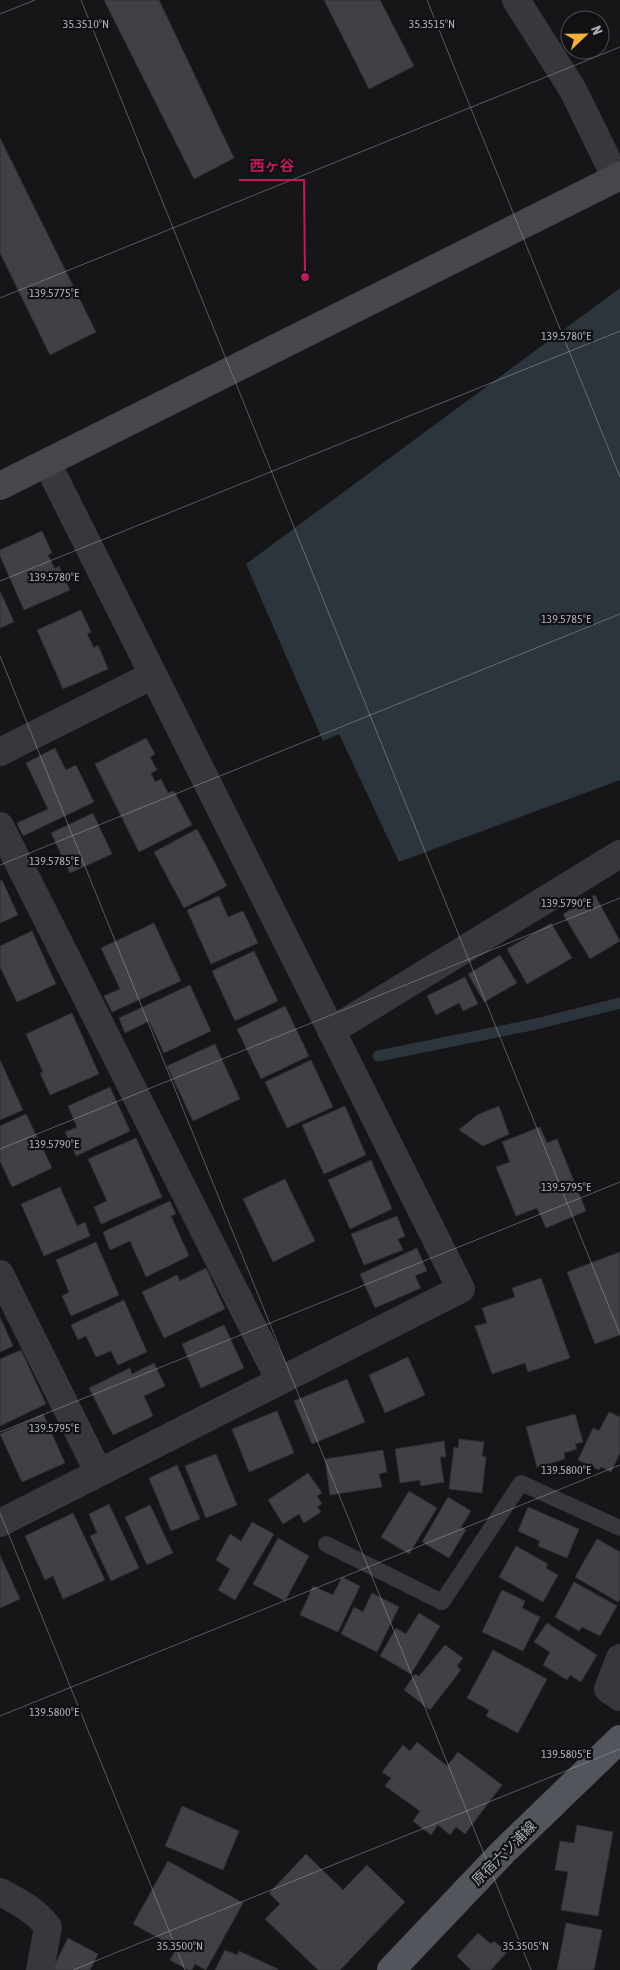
<svg xmlns="http://www.w3.org/2000/svg" width="620" height="1970" font-family="'Asap Condensed','Noto Sans JP',sans-serif">
  <style>
    .water { fill: #2c353c }
    .lines { fill: none; stroke-linecap: round; stroke-linejoin: round }
    .stream { stroke: #2c353c; stroke-width: 11 }
    .building { fill: #404145; stroke: #303034 }
    .lane { stroke: #37383d; stroke-width: 16 }
    .street { stroke: #37383d; stroke-width: 28 }
    .secondary { stroke: #45474d; stroke-width: 28 }
    .primary { stroke: #53555c; stroke-width: 28 }
    .ticks { fill: none; stroke: #a8adb8; stroke-width: 1; stroke-opacity: 0.45 }
    .labels { text-anchor: middle; stroke-width: 4.5; stroke-linejoin: round; paint-order: stroke }
    .street-label { font-size: 14px; fill: #a8adb8; stroke: #111113 }
    .ticks-label { font-size: 12px; text-anchor: middle; fill: #a8adb8; stroke: #111113; stroke-width: 4.5; stroke-linejoin: round; paint-order: stroke }
    .leader { fill: none; stroke: #c2185b; stroke-width: 2 }
    .callout-dot { fill: #c2185b; stroke: #111113; stroke-width: 2 }
    .callout-label { font-size: 15px; text-anchor: middle; font-weight: bold; fill: #c2185b; stroke: #111113; stroke-width: 4.5; stroke-linejoin: round; paint-order: stroke }
  </style>
  <rect width="100%" height="100%" fill="#161618"/>
  <path class="water" d="M620 288V780L399 862 339 734 323 741 246 564Z"/>
  <g class="lines">
    <path class="stream" d="M378 1056 536 1024 620 1003"/>
  </g>
  <path class="building" d="M104 0H159L234 158 194 179Z
    M324 0H380L414 66 369 89Z
    M0 138 96 332 50 355 0 253Z
    M42 531 52 553 48 555 55 569 59 566 70 590 24 610 0 556V550Z
    M0 591 14 622 0 628Z
    M81 610 91 632 87 634 94 648 98 645 108 669 63 689 37 630Z
    M146 738 155 754 150 757 157 770 151 773 155 782 161 779 168 793 174 791 192 825 139 852 95 764Z
    M55 748 66 770 76 765 94 802 23 836 17 823 48 809 26 763Z
    M93 813 112 854 70 873 51 833Z
    M197 829 227 886 184 908 154 852Z
    M2 880 18 915 0 923V881Z
    M595 895 620 941 590 959 563 914Z
    M219 896 228 917 243 911 258 943 211 964 187 910Z
    M154 923 181 981 112 1012 104 996 120 989 101 948Z
    M551 923 572 958 527 984 507 949Z
    M32 931 56 984 17 1002 0 967V946Z
    M254 951 278 1001 235 1021 212 971Z
    M500 955 517 983 484 1002 468 974Z
    M465 977 478 1004 463 1011 459 1003 436 1015 427 996Z
    M190 985 211 1031 164 1053 149 1021 125 1033 119 1018Z
    M285 1006 309 1056 261 1079 237 1029Z
    M72 1013 99 1074 50 1095 40 1073 43 1072 26 1034Z
    M215 1044 240 1099 193 1121 167 1066Z
    M0 1060 23 1110 0 1120Z
    M311 1060 333 1107 287 1128 265 1082Z
    M110 1087 130 1131 76 1156 65 1132 77 1127 68 1106Z
    M345 1106 366 1155 324 1174 302 1125Z
    M499 1106 509 1134 483 1146 459 1130 477 1115Z
    M26 1114 52 1168 12 1187 0 1161V1126Z
    M540 1127 547 1143 557 1139 586 1211 546 1228 537 1208 516 1216 496 1167 510 1162 502 1142Z
    M136 1138 162 1197 101 1224 94 1207 107 1201 88 1159Z
    M371 1160 392 1209 350 1229 328 1180Z
    M285 1179 315 1241 273 1262 243 1199Z
    M60 1187 77 1226 85 1222 90 1236 44 1256 21 1204Z
    M170 1201 176 1214 171 1216 189 1256 146 1277 130 1241 110 1250 103 1232Z
    M397 1216 405 1236 398 1239 403 1250 364 1265 351 1234Z
    M96 1242 119 1295 71 1316 62 1296 69 1292 56 1260Z
    M417 1248 427 1271 415 1276 421 1288 375 1308 360 1274Z
    M620 1252V1335L595 1344 567 1272Z
    M206 1268 225 1309 164 1338 142 1292 177 1275 180 1281Z
    M541 1278 570 1358 528 1372 525 1363 492 1374 475 1326 487 1323 482 1308 515 1297 512 1288Z
    M124 1300 147 1352 118 1365 111 1351 96 1357 86 1336 78 1340 71 1325Z
    M0 1317 13 1346 0 1352Z
    M224 1325 244 1368 201 1388 182 1344Z
    M21 1350 46 1404 0 1426V1359Z
    M408 1357 425 1395 385 1413 369 1375Z
    M154 1363 165 1386 144 1396 153 1416 113 1435 89 1388 130 1368 132 1374Z
    M347 1379 365 1422 312 1444 294 1401Z
    M277 1411 294 1453 249 1472 232 1429Z
    M609 1412 620 1417V1453L611 1472 601 1467 599 1470 578 1460 593 1428 599 1431Z
    M43 1414 65 1463 22 1482 0 1434Z
    M575 1414 583 1442 575 1444 577 1449 564 1453 565 1459 537 1467 526 1427Z
    M459 1439 484 1442 482 1456 486 1457 482 1493 449 1489 454 1447 458 1448Z
    M444 1441 446 1457H440L444 1482 421 1486 420 1480 400 1483 395 1449Z
    M383 1450 387 1472 379 1474 382 1487 330 1495 325 1459Z
    M216 1454 237 1505 206 1518 185 1466Z
    M177 1465 200 1519 171 1531 149 1478Z
    M308 1473 322 1493 317 1496 322 1504 317 1507 321 1512 304 1523 299 1514 283 1524 268 1500Z
    M409 1491 437 1508 409 1554 381 1537Z
    M448 1497 471 1511 461 1527 466 1530 449 1558 422 1542Z
    M109 1504 139 1568 111 1581 90 1536 97 1533 89 1514Z
    M150 1505 173 1553 147 1565 125 1517Z
    M528 1507 579 1529 567 1558 538 1546 540 1541 518 1531Z
    M73 1513 105 1580 63 1599 53 1576 45 1580 25 1536Z
    M252 1522 274 1534 235 1600 218 1590 230 1569 216 1560 230 1534 241 1541Z
    M278 1538 309 1556 285 1601 253 1584Z
    M597 1539 620 1552V1599L618 1602 575 1577Z
    M516 1546 548 1564 546 1568 558 1575 543 1602 499 1577Z
    M0 1555 20 1599 0 1608Z
    M342 1577 360 1586 338 1632 300 1615 313 1586 333 1595Z
    M574 1582 617 1606 600 1636 582 1627 579 1631 555 1617Z
    M502 1590 525 1601 522 1608 540 1617 523 1651 482 1632Z
    M372 1593 399 1607 377 1652 341 1634 354 1607 363 1612Z
    M419 1613 440 1626 411 1674 380 1656 396 1628 406 1634Z
    M547 1623 597 1655 581 1682 570 1675 567 1680 543 1665 550 1652 534 1642Z
    M445 1645 463 1658 457 1666 461 1670 430 1710 404 1690 415 1674 419 1676Z
    M493 1650 547 1679 518 1733 486 1716 489 1710 467 1698Z
    M417 1742 447 1766 458 1752 502 1785 465 1834 456 1827 450 1835 438 1825 431 1835 413 1821 420 1811 385 1786 391 1778 382 1772 403 1745 410 1751Z
    M182 1806 239 1831 223 1870 165 1846Z
    M577 1825 613 1832 598 1916 561 1910 568 1872 555 1870 560 1841 574 1843Z
    M306 1854 343 1890 367 1865 405 1902 340 1970H318L265 1919 280 1904 269 1893Z
    M168 1861 243 1903 206 1970 195 1964 192 1970H188L170 1960 177 1948 133 1924Z
    M566 1923 602 1930 594 1970H557Z
    M478 1933 491 1944 494 1941 507 1952 491 1970H471L457 1956Z
    M68 1938 98 1954 90 1970H52Z
    M225 1950 237 1955 239 1951 278 1969 277 1970H215Z"/>
  <g class="lines">
    <path class="lane" d="M326 1544 442 1602 521 1483 620 1528"/>
    <path class="street" d="M516 0 573 90 616 178
      M0 752 153 675
      M0 826 280 1381
      M331 1031 620 854
      M0 1274 99 1473
      M0 1523 461 1289 47 463
      M620 1658 608 1689 620 1697
      M0 1892C19 1902 35 1910 48 1927L40 1970"/>
    <path class="secondary" d="M0 486 620 176"/>
    <path class="primary" d="M391 1970 502 1853 620 1739"/>
  </g>
  <path class="ticks" d="M81 0 620 1334M427 0 620 477M0 14 35 0M0 298 620 47M0 581 620 331M0 656 531 1970M0 865 620 614M0 1149 620 898M0 1432 620 1182M0 1513 185 1970M0 1716 620 1465M73 1970 620 1749"/>
  <g class="labels">
    <g class="street-label">
      <text transform="translate(504 1853) rotate(-45)" y="5">原宿六ツ浦線</text>
    </g>
  </g>
  <g class="ticks-label">
    <text x="86" y="28">35.3510°N</text>
    <text x="432" y="28">35.3515°N</text>
    <text x="54" y="297">139.5775°E</text>
    <text x="566" y="340">139.5780°E</text>
    <text x="54" y="581">139.5780°E</text>
    <text x="566" y="623">139.5785°E</text>
    <text x="54" y="865">139.5785°E</text>
    <text x="566" y="907">139.5790°E</text>
    <text x="54" y="1148">139.5790°E</text>
    <text x="566" y="1191">139.5795°E</text>
    <text x="54" y="1432">139.5795°E</text>
    <text x="566" y="1474">139.5800°E</text>
    <text x="54" y="1716">139.5800°E</text>
    <text x="566" y="1758">139.5805°E</text>
    <text x="180" y="1950">35.3500°N</text>
    <text x="526" y="1950">35.3505°N</text>
  </g>
  <path class="leader" d="M305 277L304 180H239"/>
  <circle class="callout-dot" cx="305" cy="277" r="5"/>
  <g class="callout-label">
    <text x="272" y="171">西ヶ谷</text>
  </g>
  <g transform="translate(585 35) rotate(68)"><circle r="24" fill="#111113" stroke="#4d4f55"/>
  <path d="M0-4L9 19L0 12L-9 19Z" fill="#f2b134"/>
  <text y="-8" font-size="14" font-weight="bold" text-anchor="middle" fill="#a8adb8">N</text>
  </g>
</svg>
